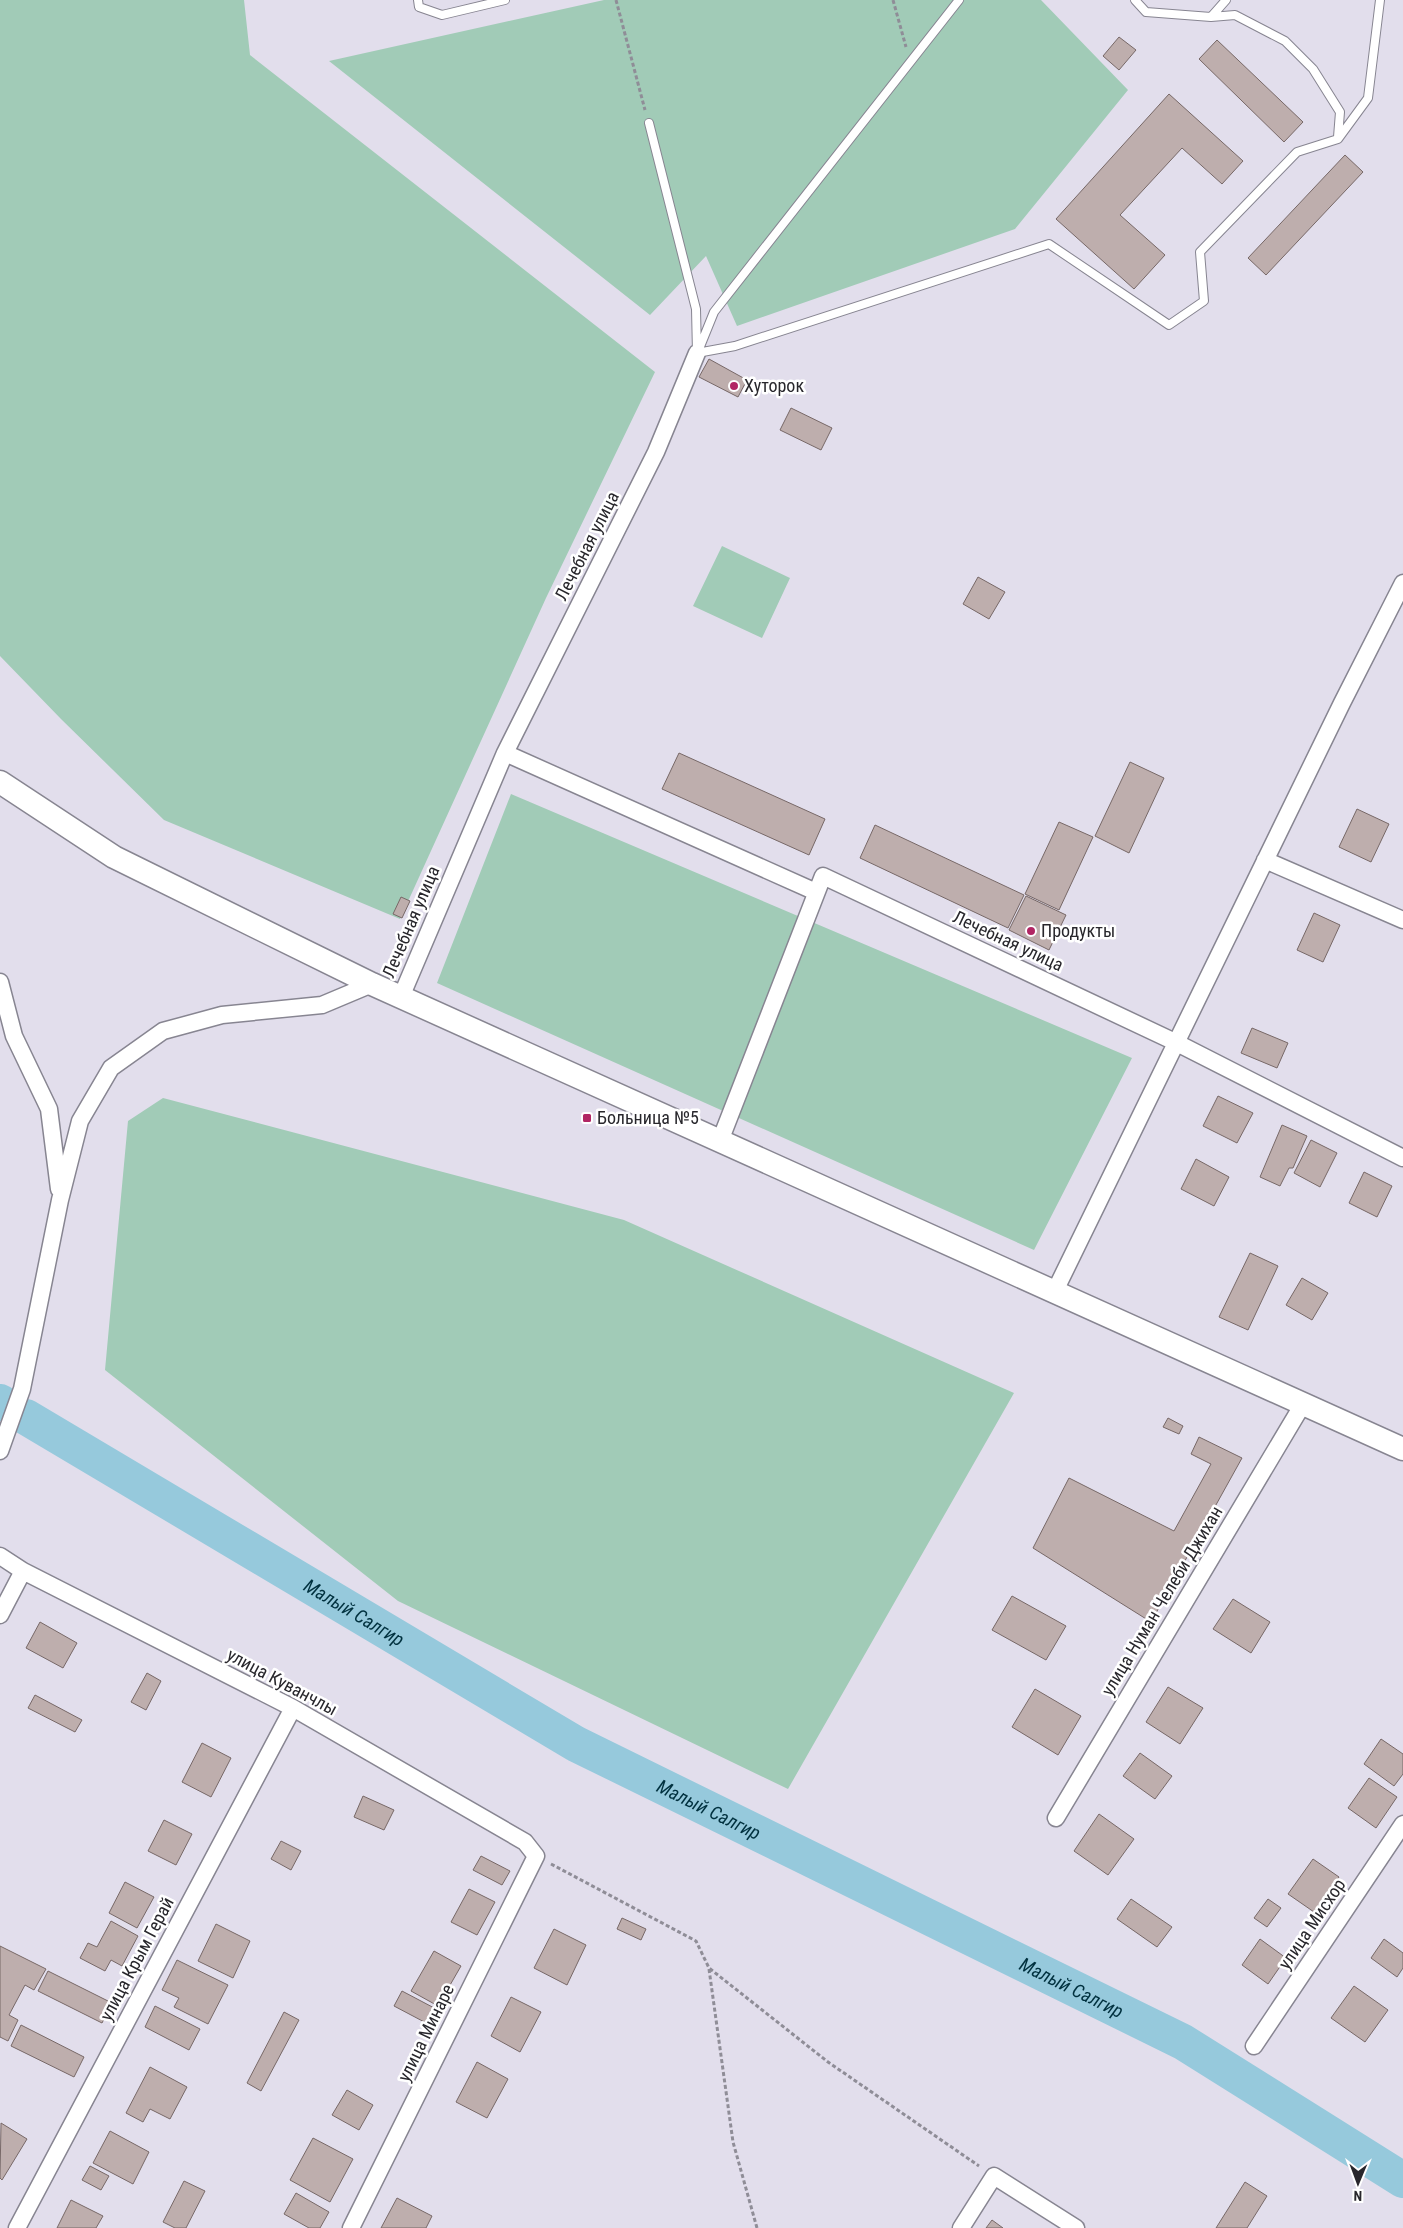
<svg xmlns="http://www.w3.org/2000/svg" width="1403" height="2228" font-family="'Roboto Condensed',sans-serif">
  <style>
    .green { fill: #a1cbb7 }
    .lines { fill: none; stroke-linecap: round; stroke-linejoin: round }
    .river { stroke: #96c9dc; stroke-width: 36 }
    .building { fill: #beaead; stroke: #776867 }
    .lane-casing { stroke: #878591; stroke-width: 10 }
    .street-casing { stroke: #878591; stroke-width: 19 }
    .secondary-casing { stroke: #878591; stroke-width: 25 }
    .path { stroke: #8f8d97; stroke-width: 3; stroke-dasharray: 4 2.5; stroke-linecap: butt }
    .lane { stroke: #fff; stroke-width: 8 }
    .street { stroke: #fff; stroke-width: 16 }
    .secondary { stroke: #fff; stroke-width: 22 }
    .poi-dot { fill: #b12664; stroke: #fff; stroke-width: 2 }
    .labels { text-anchor: middle; stroke-width: 5; stroke-linejoin: round; paint-order: stroke }
    .poi-label { font-size: 18px; fill: #28272c; stroke: #fff; text-anchor: start }
    .street-label { font-size: 18px; fill: #28272c; stroke: #fff }
    .water-label { font-size: 19px; font-style: italic; fill: #01313f; stroke: #fff }
  </style>
  <rect width="100%" height="100%" fill="#e2deec"/>
  <path class="green" d="M0 0H244L250 55 655 372 546 598 400 919 164 820 61 719 0 656Z
    M604 0H1041L1128 90 1015 229 737 326 706 256 650 315 329 61Z
    M722 546 790 578 762 638 693 606Z
    M511 794 1132 1058 1034 1250 437 983Z
    M163 1098 624 1220 1014 1393 788 1789 398 1601 105 1370 128 1121Z"/>
  <g class="lines">
    <g class="river">
      <path d="M0 1402 2 1403"/>
      <path id="s1" d="M26 1417 576 1744 1183 2042 1403 2180"/>
    </g>
  </g>
  <path class="building" d="M1119 37 1136 50 1119 70 1103 56Z
    M1217 40 1303 122 1284 142 1199 59Z
    M1169 94 1243 161 1222 184 1182 148 1120 215 1165 255 1134 289 1056 219Z
    M1345 155 1363 172 1266 275 1248 258Z
    M709 359 747 380 738 397 699 377Z
    M791 408 832 428 821 450 780 430Z
    M978 577 1005 592 989 619 963 604Z
    M679 753 825 819 809 855 662 789Z
    M1130 762 1164 778 1129 853 1095 836Z
    M1357 809 1389 824 1371 862 1339 847Z
    M1059 822 1093 837 1059 910 1025 894Z
    M875 825 1024 895 1008 928 860 858Z
    M1026 896 1066 915 1049 950 1009 930Z
    M401 897 410 901 402 918 393 914Z
    M1314 913 1340 925 1323 962 1297 950Z
    M1252 1028 1288 1043 1277 1068 1241 1053Z
    M1218 1096 1253 1113 1237 1143 1203 1126Z
    M1282 1125 1307 1136 1293 1168H1289L1280 1186 1260 1177Z
    M1311 1140 1337 1153 1320 1187 1294 1173Z
    M1196 1159 1229 1177 1214 1206 1181 1189Z
    M1364 1172 1392 1186 1377 1217 1349 1203Z
    M1250 1253 1278 1266 1248 1330 1219 1317Z
    M1302 1278 1328 1293 1312 1320 1286 1305Z
    M1168 1418 1183 1426 1179 1434 1163 1427Z
    M1199 1437 1242 1458 1151 1622 1033 1548 1069 1478 1174 1531 1211 1464 1191 1454Z
    M1012 1596 1066 1626 1046 1660 992 1630Z
    M1233 1599 1270 1622 1251 1653 1213 1629Z
    M40 1622 77 1643 63 1668 26 1648Z
    M147 1673 161 1681 146 1710 131 1702Z
    M1168 1687 1203 1708 1180 1744 1146 1722Z
    M1035 1689 1081 1716 1058 1755 1012 1727Z
    M35 1695 82 1720 75 1732 28 1708Z
    M1381 1739 1403 1754V1774L1394 1786 1364 1764Z
    M202 1743 231 1758 211 1797 182 1782Z
    M1140 1753 1172 1776 1155 1799 1123 1776Z
    M1369 1778 1397 1797 1376 1828 1348 1808Z
    M363 1796 394 1810 384 1830 354 1817Z
    M1099 1814 1134 1839 1108 1875 1074 1851Z
    M164 1820 192 1834 176 1865 148 1851Z
    M281 1841 301 1851 291 1870 271 1859Z
    M481 1856 510 1871 502 1885 473 1870Z
    M1313 1859 1339 1877 1314 1912 1288 1894Z
    M125 1882 154 1897 137 1928 109 1913Z
    M469 1889 495 1902 477 1935 451 1922Z
    M1131 1899 1172 1927 1157 1947 1117 1919Z
    M1268 1899 1281 1908 1267 1927 1254 1918Z
    M622 1918 646 1929 641 1940 617 1929Z
    M111 1921 138 1936 122 1966 111 1960 105 1971 80 1958 88 1943 97 1947Z
    M216 1924 250 1941 233 1978 198 1961Z
    M554 1929 586 1945 567 1985 534 1968Z
    M1260 1939 1286 1958 1268 1984 1242 1965Z
    M1384 1939 1403 1953V1968L1397 1977 1371 1958Z
    M0 1946 46 1969 34 1990 25 1985 9 2015 18 2020 8 2041 0 2037Z
    M434 1951 461 1966 438 2006 411 1991Z
    M177 1960 228 1985 208 2024 174 2007 179 1998 162 1990Z
    M48 1971 112 2003 102 2023 38 1991Z
    M1354 1986 1388 2010 1365 2042 1331 2018Z
    M402 1991 438 2010 430 2025 394 2006Z
    M511 1997 541 2012 520 2052 491 2036Z
    M155 2006 200 2029 189 2050 145 2027Z
    M284 2012 299 2020 261 2091 247 2083Z
    M21 2025 84 2057 74 2077 11 2046Z
    M477 2062 508 2079 487 2118 456 2102Z
    M150 2067 187 2087 170 2119 150 2109 143 2122 126 2113Z
    M347 2090 373 2105 359 2130 332 2115Z
    M1 2123 27 2139 2 2180 0 2178Z
    M110 2131 149 2152 133 2184 93 2163Z
    M313 2138 353 2159 330 2202 290 2180Z
    M90 2166 109 2176 101 2190 82 2180Z
    M184 2181 205 2191 186 2228H175L163 2222Z
    M1245 2182 1267 2196 1247 2228H1216Z
    M296 2193 329 2212 320 2228H309L284 2214Z
    M397 2198 432 2216 426 2228H381Z
    M71 2200 103 2216 96 2228H57Z
    M992 2220 1003 2228H986Z"/>
  <g class="lines">
    <g class="lane-casing">
      <path id="lane" d="M418 0 419 7 442 15 505 0
        M1135 0 1146 12 1211 17 1226 0
        M1211 17 1235 15 1285 41 1313 69 1340 112 1338 137
        M649 123 696 309 697 353 735 346 1049 244 1169 325 1204 301 1200 252 1297 152 1338 139 1368 98 1380 0
        M699 349 714 312 959 0"/>
    </g>
    <g class="street-casing">
      <path id="street" d="M505 753 816 892
        M1265 860 1403 920
        M0 982 14 1036 49 1109 59 1189
        M401 997 505 753 656 452 697 353
        M720 1141 823 876 1175 1042 1403 1158
        M1054 1293 1342 703 1403 583
        M0 1451 22 1389 60 1200 80 1121 111 1068 163 1031 222 1015 322 1005 372 984
        M0 1556 23 1571 293 1708 525 1842 536 1856 351 2228
        M0 1615 23 1571
        M1056 1818 1303 1404
        M1254 2046 1403 1824
        M17 2228 293 1708
        M961 2228 994 2176 1076 2228"/>
    </g>
    <g class="secondary-casing">
      <path id="secondary" d="M0 782 114 857 372 984 1403 1449"/>
    </g>
    <path class="path" d="M616 0 645 110
      M893 0 906 47
      M551 1864 696 1941 709 1968 828 2062 979 2166
      M709 1969 733 2142 757 2228"/>
    <use href="#lane" class="lane"/>
    <use href="#street" class="street"/>
    <use href="#secondary" class="secondary"/>
  </g>
  <g class="poi-dot">
    <circle cx="734" cy="386" r="5"/>
    <circle cx="1031" cy="931" r="5"/>
    <rect x="582" y="1113" width="10" height="10" rx="2.5"/>
  </g>
  <g class="labels">
    <g class="poi-label">
      <text x="744" y="392">Хуторок</text>
      <text x="1041" y="937">Продукты</text>
      <text x="597" y="1124">Больница №5</text>
    </g>
    <g class="street-label">
      <text transform="translate(587 546) rotate(-63)" y="6">Лечебная улица</text>
      <text transform="translate(411 922) rotate(-67)" y="6">Лечебная улица</text>
      <text transform="translate(1008 941) rotate(25)" y="6">Лечебная улица</text>
      <text transform="translate(1162 1601) rotate(-59)" y="6">улица Нуман Челеби Джихан</text>
      <text transform="translate(282 1682) rotate(28)" y="6">улица Куванчлы</text>
      <text transform="translate(1312 1924) rotate(-56)" y="6">улица Мисхор</text>
      <text transform="translate(137 1959) rotate(-62)" y="6">улица Крым Герай</text>
      <text transform="translate(426 2033) rotate(-64)" y="6">улица Минаре</text>
    </g>
    <g class="water-label">
      <text dy="7" stroke="none"><textPath href="#s1" startOffset="382">Малый Салгир</textPath></text>
      <text dy="7" stroke="none"><textPath href="#s1" startOffset="788">Малый Салгир</textPath></text>
      <text dy="7" stroke="none"><textPath href="#s1" startOffset="1192">Малый Салгир</textPath></text>
    </g>
  </g>
  <g transform="translate(1358 2183) rotate(181)" stroke="#ffffff" stroke-width="4" paint-order="stroke">
  <path d="M0-4L9 19L0 12L-9 19Z" fill="#28272c"/>
  <text y="-8" font-size="14" font-weight="bold" text-anchor="middle" fill="#28272c">N</text>
  </g>
</svg>
